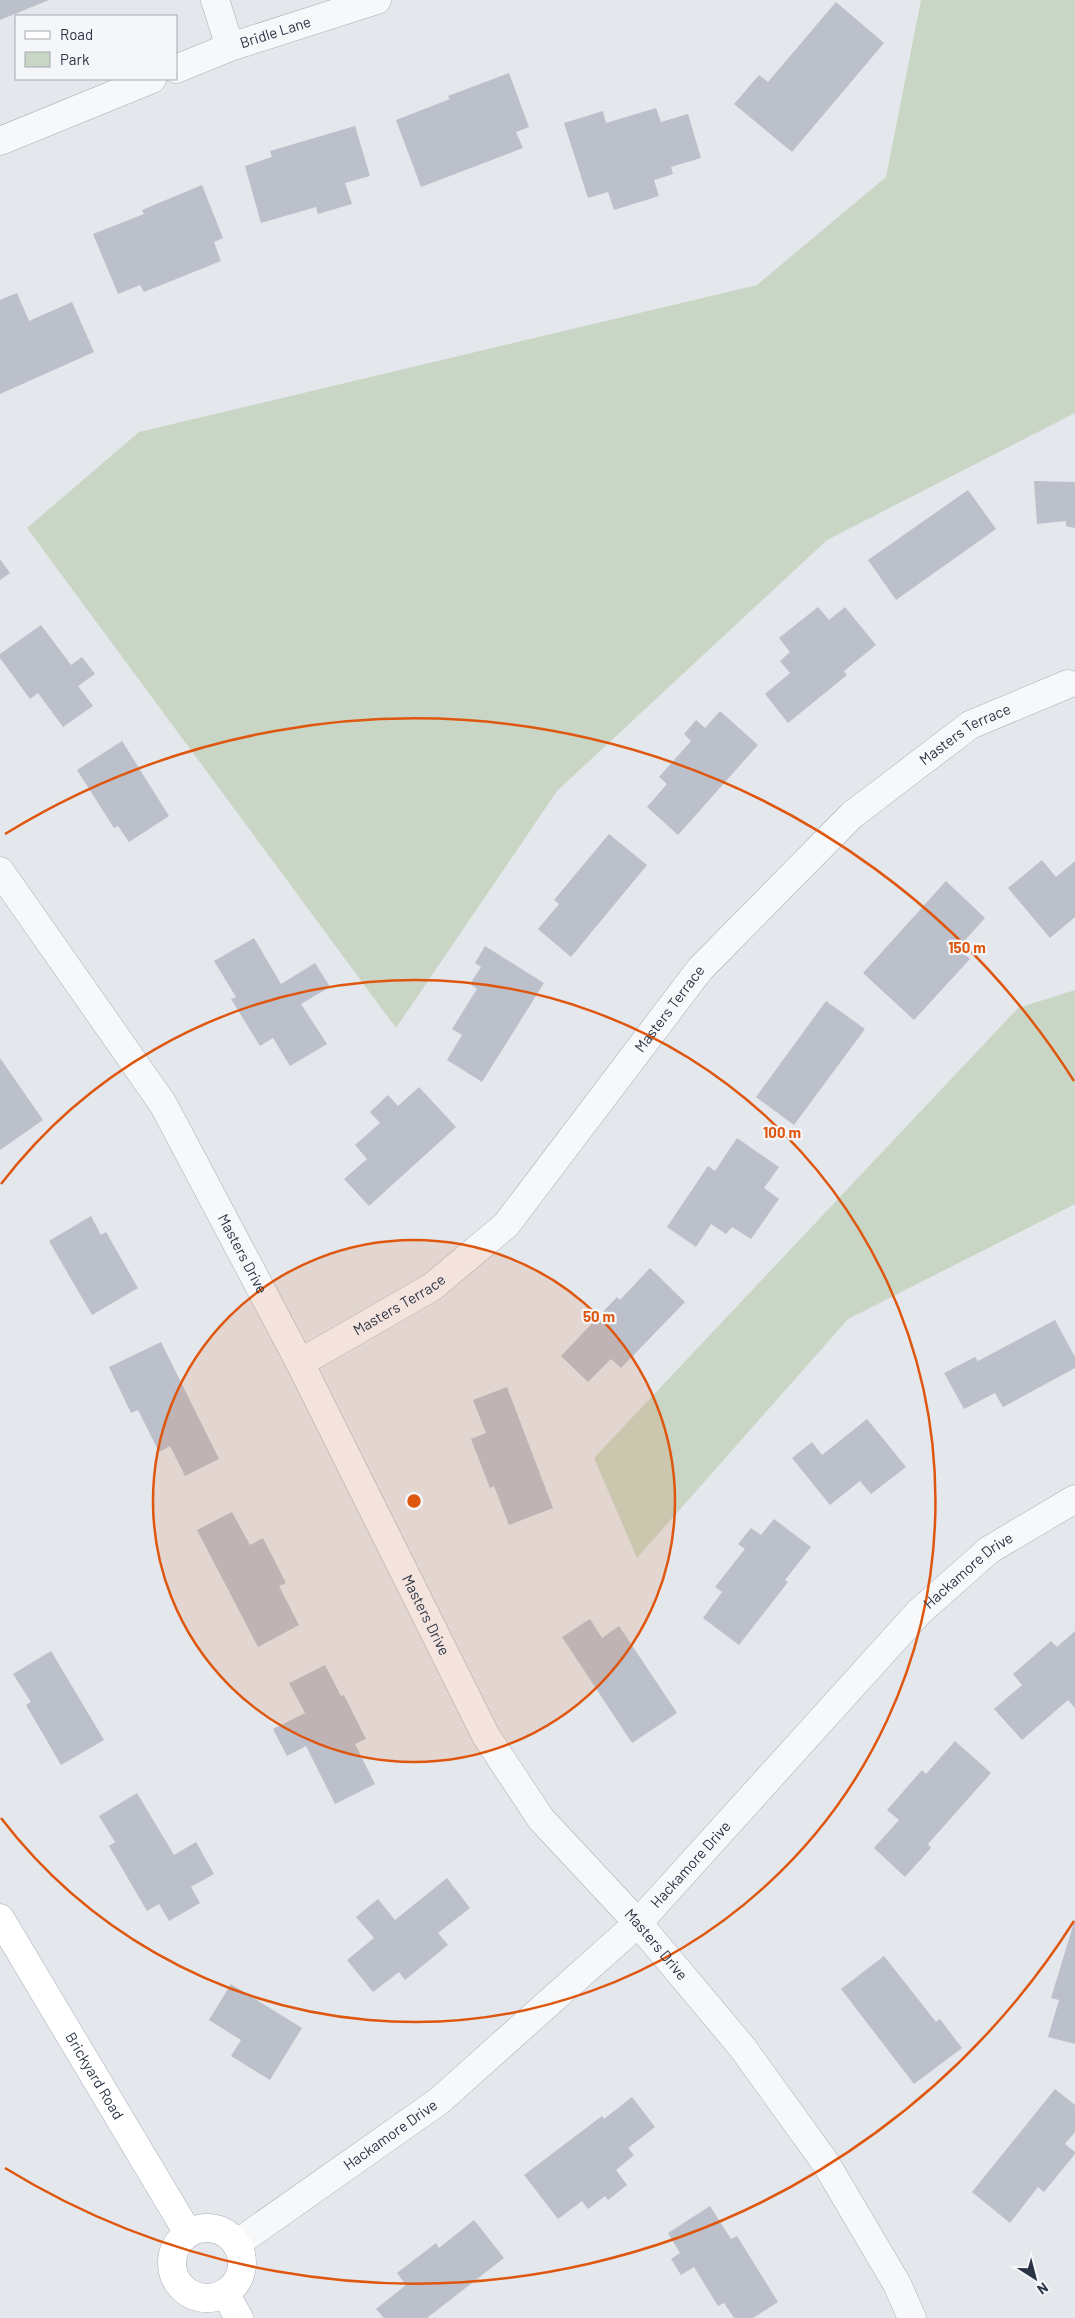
<svg xmlns="http://www.w3.org/2000/svg" width="1075" height="2318" font-family="Barlow,sans-serif">
  <style>
    .green { fill: #c9d6c5 }
    .building { fill: #bbc0ca }
    .lines { fill: none; stroke-linecap: round; stroke-linejoin: round }
    .street-casing { stroke: #a9aeb7; stroke-width: 29 }
    .secondary-casing { stroke: #a9aeb7; stroke-width: 29 }
    .street { stroke: #f7f8fa; stroke-width: 28 }
    .secondary { stroke: #fff; stroke-width: 28 }
    .ring { fill: none; stroke: #df570f; stroke-width: 2.5 }
    .labels { text-anchor: middle; stroke-width: 4.5; stroke-linejoin: round; paint-order: stroke }
    .street-label { font-size: 15px; fill: #2b3445; stroke: #f4f6f9 }
    .centre { fill: #df570f; stroke: #f4f6f9; stroke-width: 2.5 }
    .ring-label { font-size: 15px; text-anchor: middle; font-weight: bold; fill: #df570f; stroke: #f4f6f9; stroke-width: 4.5; stroke-linejoin: round; paint-order: stroke }
  </style>
  <rect width="100%" height="100%" fill="#e4e7ec"/>
  <path class="green" d="M921 0H1075V413L827 540 557 791 396 1028 27 528 139 432 757 285 886 177Z
    M1075 990V1204L848 1319 637 1558 594 1458 1018 1008Z"/>
  <path class="building" d="M0 0H49L0 20Z
    M836 2 884 43 792 152 734 104 759 75 768 82Z
    M509 73 529 127 516 132 523 148 421 187 396 120 450 99 448 96Z
    M656 108 661 122 688 114 701 158 671 167 673 174 654 180 659 196 614 210 608 192 588 198 564 123 603 111 606 123Z
    M355 126 370 176 345 183 352 204 318 214 316 207 261 223 245 166 272 157 270 151Z
    M202 185 223 238 214 242 221 261 144 292 140 285 118 294 93 234 144 214 142 210Z
    M17 293 29 321 72 302 94 352 0 394V300Z
    M1034 481 1075 482V528L1066 526V521L1037 524Z
    M968 490 996 529 896 600 868 560Z
    M0 559 10 573 0 580Z
    M818 607 829 620 845 607 876 645 844 671 847 675 788 723 765 694 790 673 780 661 790 652 779 638Z
    M41 625 71 665 82 657 95 674 78 686 93 706 63 727 38 693 30 699 0 658V654Z
    M720 711 758 745 678 835 647 807 667 784 659 777 691 741 684 734 696 720 705 728Z
    M122 741 169 816 129 842 118 826 114 828 77 770Z
    M609 834 647 865 571 957 538 929 559 904 554 900Z
    M1042 860 1056 877 1075 861V917L1050 938 1008 888Z
    M946 881 985 918 958 948 970 959 914 1020 863 973Z
    M254 938 281 984 315 963 330 987 301 1004 327 1044 290 1066 273 1038 260 1046 231 999 236 997 214 961Z
    M485 946 544 983 482 1082 447 1060 462 1035 452 1029 477 989 470 984 481 967 475 963Z
    M826 1001 865 1029 794 1125 756 1097Z
    M0 1058 43 1120 0 1150Z
    M419 1087 456 1127 369 1206 344 1179 367 1159 355 1145 380 1123 370 1112 388 1095 398 1106Z
    M737 1138 779 1167 764 1188 779 1199 751 1239 732 1227 726 1234 711 1224 696 1247 667 1227 708 1166 715 1171Z
    M91 1216 101 1235 106 1232 138 1288 92 1315 49 1241Z
    M650 1268 685 1302 621 1368 611 1359 588 1382 561 1356 617 1297 620 1300Z
    M1055 1320 1075 1357V1368L1003 1407 995 1393 964 1409 944 1373 975 1357 978 1361Z
    M161 1342 219 1459 185 1476 170 1446 159 1452 138 1410 131 1413 109 1367Z
    M507 1387 553 1508 509 1525 494 1486 490 1488 471 1439 486 1433 473 1400Z
    M867 1419 906 1467 871 1494 860 1481 830 1505 792 1458 812 1442 822 1455Z
    M232 1512 250 1545 263 1538 286 1583 279 1586 299 1625 258 1647 197 1530Z
    M774 1519 811 1547 785 1580 788 1582 739 1645 703 1618 722 1592 715 1587 745 1549 738 1544 751 1528 761 1535Z
    M590 1619 602 1638 619 1626 677 1713 632 1743 562 1637Z
    M1075 1631V1708L1068 1700 1022 1740 994 1709 1022 1685 1013 1674 1051 1641 1057 1647Z
    M51 1651 104 1740 61 1765 26 1705 31 1702 13 1674Z
    M325 1665 341 1696 344 1695 366 1739 355 1744 375 1784 335 1804 306 1746 287 1756 273 1729 305 1713 289 1683Z
    M955 1741 991 1773 928 1844 931 1848 905 1877 874 1848 899 1820 887 1810 922 1770 926 1774Z
    M137 1793 174 1855 196 1842 214 1874 191 1887 200 1903 169 1921 159 1904 147 1911 109 1846 115 1842 99 1816Z
    M447 1878 470 1908 438 1933 448 1945 405 1980 399 1972 373 1992 347 1960 374 1938 356 1917 378 1899 395 1920Z
    M1075 1919V2044L1048 2037 1059 2000 1051 1998Z
    M884 1956 936 2022 940 2019 962 2048 914 2084 841 1989Z
    M231 1984 302 2028 270 2080 231 2056 241 2040 209 2020Z
    M1055 2089 1075 2105V2132L1065 2144 1075 2152V2154L1044 2192 1038 2187 1010 2223 972 2192Z
    M632 2097 655 2127 628 2148 634 2155 616 2170 627 2185 608 2200 605 2196 588 2209 582 2201 558 2219 524 2175 602 2116 604 2119Z
    M710 2206 731 2239 737 2236 778 2302 753 2318H734L724 2303 718 2306 694 2267 681 2275 671 2259 680 2253 668 2233Z
    M474 2220 504 2258 427 2318H384L376 2309 406 2285 397 2273 436 2243 439 2248Z"/>
  <g class="lines">
    <g class="street-casing">
      <g id="street">
        <path d="M215 0 230 47"/>
        <path id="s1" d="M176 69 230 47 377 0"/>
        <path d="M0 141 152 79"/>
        <path id="s2" d="M0 871 163 1104 300 1363 486 1736 541 1819 638 1923 742 2047 825 2162 897 2284 912 2318"/>
        <path id="s3" d="M300 1363 432 1287 506 1225 700 969 852 815 970 725 1068 684"/>
        <path id="s4" d="M236 2244 439 2101 638 1923 919 1612 989 1550 1075 1499"/>
      </g>
    </g>
    <g class="secondary-casing">
      <g id="secondary">
        <path id="s5" d="M0 1918 188 2233"/>
        <circle cx="207" cy="2263" r="35"/>
        <path d="M225 2293 239 2318"/>
      </g>
    </g>
    <use href="#street" class="street"/>
    <use href="#secondary" class="secondary"/>
  </g>
  <circle cx="414" cy="1501" r="261" fill="#df570f" fill-opacity=".12"/>
  <g class="ring">
    <circle cx="414" cy="1501" r="261"/>
    <path d="M1 1184A521 521 0 1 1 1 1818"/>
    <path d="M1074 1921A782 782 0 0 1 5 2168M5 834A782 782 0 0 1 1074 1081"/>
  </g>
  <g class="labels">
    <g class="street-label">
      <text dy="5" stroke="none"><textPath href="#s1" startOffset="106">Bridle Lane</textPath></text>
      <text dy="5" stroke="none"><textPath href="#s3" startOffset="926">Masters Terrace</textPath></text>
      <text dy="5" stroke="none"><textPath href="#s3" startOffset="520">Masters Terrace</textPath></text>
      <text dy="5" stroke="none"><textPath href="#s2" startOffset="454">Masters Drive</textPath></text>
      <text dy="5" stroke="none"><textPath href="#s3" startOffset="115">Masters Terrace</textPath></text>
      <text dy="5" stroke="none"><textPath href="#s4" startOffset="999">Hackamore Drive</textPath></text>
      <text dy="5" stroke="none"><textPath href="#s2" startOffset="859">Masters Drive</textPath></text>
      <text dy="5" stroke="none"><textPath href="#s4" startOffset="594">Hackamore Drive</textPath></text>
      <text dy="5" stroke="none"><textPath href="#s2" startOffset="1264">Masters Drive</textPath></text>
      <text dy="5" stroke="none"><textPath href="#s5" startOffset="184">Brickyard Road</textPath></text>
      <text dy="5" stroke="none"><textPath href="#s4" startOffset="189">Hackamore Drive</textPath></text>
    </g>
  </g>
  <circle cx="414" cy="1501" r="8" class="centre"/>
  <g class="ring-label">
    <text x="967" y="953">150 m</text>
    <text x="782" y="1138">100 m</text>
    <text x="599" y="1322">50 m</text>
  </g>
  <rect x="15" y="15" width="162" height="65" fill="#f4f6f9" stroke="#a4a8b1"/>
  <rect x="25" y="31" width="25" height="8" fill="#ffffff" stroke="#a4a8b1"/>
  <text x="60" y="40" font-size="15" fill="#2b3445">Road</text>
  <rect x="25" y="52" width="25" height="15" fill="#c9d6c5" stroke="#a4a8b1"/>
  <text x="60" y="65" font-size="15" fill="#2b3445">Park</text>
  <g transform="translate(1035 2278) rotate(144)" stroke="#f4f6f9" stroke-width="4" paint-order="stroke">
  <path d="M0-4L9 19L0 12L-9 19Z" fill="#2b3445"/>
  <text y="-8" font-size="14" font-weight="bold" text-anchor="middle" fill="#2b3445">N</text>
  </g>
</svg>
